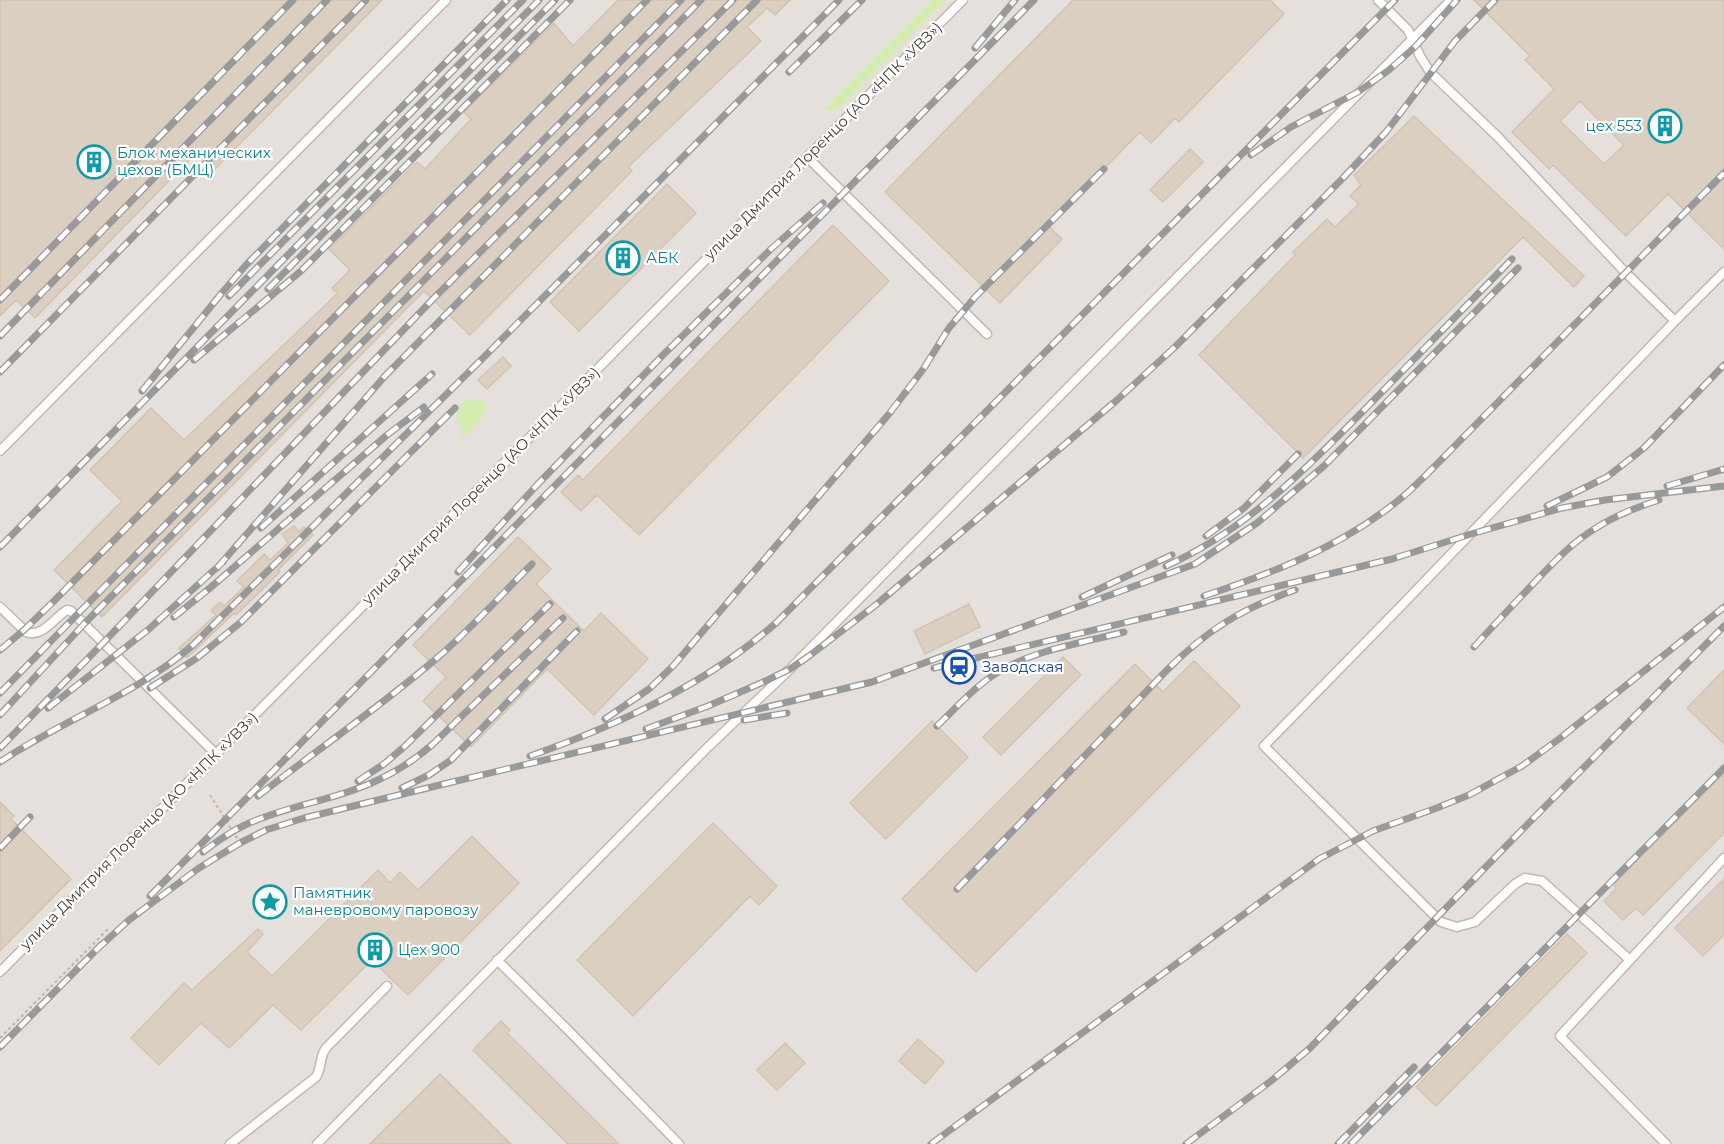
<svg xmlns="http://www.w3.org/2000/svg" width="1724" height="1144" font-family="Montserrat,sans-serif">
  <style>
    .industrial { fill: #e5e0db }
    .green { fill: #d5ecb1 }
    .building { fill: #dbcfc1; stroke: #d3c3b1; stroke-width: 1.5; fill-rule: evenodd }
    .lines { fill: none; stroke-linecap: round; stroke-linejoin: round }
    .service-casing { stroke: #c2b8ab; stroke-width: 11 }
    .path { stroke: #c4b39c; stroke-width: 2; stroke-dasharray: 3 3; stroke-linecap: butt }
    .service { stroke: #fff; stroke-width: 8 }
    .rail-casing { stroke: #999; stroke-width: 7 }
    .rail { stroke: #fff; stroke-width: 4.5; stroke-dasharray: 14; stroke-linecap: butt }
    .labels { text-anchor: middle; stroke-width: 4.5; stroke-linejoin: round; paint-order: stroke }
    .culture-label { font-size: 15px; fill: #0d838f; stroke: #fff; text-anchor: start }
    .street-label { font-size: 15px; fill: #4a4137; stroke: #fff }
    .transit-label { font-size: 15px; fill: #164399; stroke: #fff; text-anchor: start }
  </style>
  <rect width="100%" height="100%" fill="#f6f1ea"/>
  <path class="industrial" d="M0 0H1724V1144H0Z"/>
  <path class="green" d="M933 0H946L838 109 830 111 824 109Z
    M465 400 482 401 487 404C486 419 469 432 459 442 469 423 455 427 457 414 458 409 463 404 465 400Z"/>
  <path class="building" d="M0 0H382L214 170 196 153 35 318 16 300 0 316Z
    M618 0H790L775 15 767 8 747 27 761 41 628 167 632 171 470 335 424 291 102 617 54 570 122 501 90 470 151 408 184 440 338 293 332 288 350 270 329 249 417 162 425 169 471 119 464 112 554 23 573 46Z
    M1073 0H1270L1284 14 1179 122 1175 118 1151 143 1140 132 1048 226 1062 239 1000 303 885 192Z
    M1474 0H1724V249L1668 194 1626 236 1553 165 1549 169 1512 132 1554 89 1525 60 1530 56ZM1580 101 1624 145 1604 164 1560 121Z
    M1414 116 1584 276 1574 287 1523 237 1303 458 1199 355 1295 255 1293 252 1327 219 1335 227 1359 204 1350 196 1361 185 1354 175Z
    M1190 149 1203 162 1163 202 1150 190Z
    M667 184 696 213 579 331 550 302Z
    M833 225 889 281 639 535 597 495 581 511 561 492 578 475 583 480Z
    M503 357 511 366 487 389 478 380Z
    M294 526 299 532 304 527 313 535 278 570 280 572 236 615 234 613 187 658 179 648 216 615 211 610 220 602 224 606 244 587 237 581 264 554 270 560 288 543 282 534Z
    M518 537 551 569 536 584 584 631 601 613 648 659 594 715 547 669 471 747 423 701 446 677 413 645Z
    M969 604 980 627 925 654 914 631Z
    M1063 657 1081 675 1001 755 983 737Z
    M1194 661 1240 706 976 972 902 899 1135 664 1163 692Z
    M1724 670V744L1687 708Z
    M932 721 968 757 886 839 850 803Z
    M1724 773V833L1643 915 1636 908 1623 920 1604 901 1616 889 1614 884Z
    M0 802 14 816 11 819 71 879 0 951Z
    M713 823 777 886 759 905 750 896 633 1016 577 960Z
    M472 836 519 883 408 995 372 960 301 1030 273 1005 229 1048 201 1023 159 1065 131 1038 184 983 192 990 258 929 263 934 247 952 272 976 378 870 390 883 400 872 418 890Z
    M1724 879V935L1703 956 1675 928Z
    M1567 934 1587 953 1436 1106 1416 1087Z
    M501 1021 510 1030 507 1033 619 1144H568L473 1050Z
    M918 1039 944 1062 925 1084 899 1061Z
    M785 1043 805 1063 777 1090 757 1070Z
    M440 1074 511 1144H370Z"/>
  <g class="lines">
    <g class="service-casing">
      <path id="service" d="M1378 0 1408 30 1420 56 1430 72 1498 137 1625 272 1675 321 1724 272
        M807 157 987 334
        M0 451 446 0
        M0 607 26 632C41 638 53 620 64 612L67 610 71 611 216 754
        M497 960 569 1031 679 1144
        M1630 960 1542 881 1525 878 1515 884 1475 922 1457 927 1441 922 1264 746 1402 605 1675 321
        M0 972 963 0
        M230 1144 316 1077C322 1068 319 1057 326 1048L387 986
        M317 1144 707 748 790 669 1451 0
        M1666 1144 1560 1036 1724 858"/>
    </g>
    <path class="path" d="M210 795 242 846
      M0 1038 110 927"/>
    <use href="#service" class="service"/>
    <g class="rail-casing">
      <path id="rail" d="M975 48 1015 0
        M789 72 862 0
        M1251 155 1291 127 1358 92 1389 70 1416 46 1457 0
        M268 289 555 0
        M229 296 523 0
        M0 300 293 0
        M0 336 327 0
        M194 360 301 271 570 0
        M0 372 366 0
        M142 391 221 294 246 265 507 0
        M1667 486 1724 469
        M1547 506 1607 477 1644 448 1724 365
        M261 528 432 374
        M1206 536 1244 508 1298 454
        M0 547 539 0
        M1166 566C1249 529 1312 463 1375 399 1420 353 1466 306 1512 259
        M217 568 385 376 757 0
        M458 572 536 486 663 355 771 249 823 203
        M1204 596C1272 573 1338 548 1395 503 1411 491 1425 476 1439 462L1724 173
        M1082 597 1172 555
        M174 617 210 588 387 435 424 407
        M1474 647C1493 626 1512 606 1531 586 1551 565 1571 543 1596 528 1616 515 1637 507 1659 500
        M0 650 24 630 54 601 647 0
        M934 668 1392 559 1471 534 1562 508 1605 500 1724 486
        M150 688 197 658 241 622 455 408
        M0 693 681 0
        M48 708 149 629 223 562
        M0 715 84 624 701 0
        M605 719 649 689 673 666 889 414 924 368 949 328 976 296 1104 169
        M744 720 787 713
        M937 726C957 707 976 685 1000 671 1037 649 1083 643 1124 632
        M646 729 708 706 761 683 790 669 809 656 877 604 1117 400 1176 346 1343 178 1386 132 1455 41 1495 0
        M0 748 104 642 433 299 733 0
        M530 756C618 725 705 685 776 623L1395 0
        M0 762C62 720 136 695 193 645L484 357 839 0
        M358 781 384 764 404 747 550 604
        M402 788 429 775 451 760 577 631
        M258 796C318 749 380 707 437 658 471 629 501 595 532 564
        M0 848 30 817
        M203 852C216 842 230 832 245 825 288 805 337 800 380 779 399 770 417 758 433 744L563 618
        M957 889 1167 670C1207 630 1241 609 1295 590
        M150 896 1034 0
        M95 951 129 920 199 868 240 843 266 830 304 818 444 784 872 682 1195 564 1257 523 1325 465 1518 268
        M0 1047 101 945
        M931 1144 1319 859 1373 831 1434 809 1469 795 1522 766 1559 739 1724 607
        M1186 1144 1271 1081 1309 1049 1513 839 1724 626
        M1338 1144 1414 1067
        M1351 1144 1724 768"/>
    </g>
    <use href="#rail" class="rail"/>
  </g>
  <defs>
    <g id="building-ring" transform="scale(1.725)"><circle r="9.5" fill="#fff" stroke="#0f9aa8" stroke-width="1.5"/><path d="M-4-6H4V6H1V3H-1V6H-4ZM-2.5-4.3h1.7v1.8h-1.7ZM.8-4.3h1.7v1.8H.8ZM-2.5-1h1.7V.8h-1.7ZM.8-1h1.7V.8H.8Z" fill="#0f9aa8"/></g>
    <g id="station-ring" transform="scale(1.725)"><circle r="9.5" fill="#fff" stroke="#1a4fb4" stroke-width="1.5"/><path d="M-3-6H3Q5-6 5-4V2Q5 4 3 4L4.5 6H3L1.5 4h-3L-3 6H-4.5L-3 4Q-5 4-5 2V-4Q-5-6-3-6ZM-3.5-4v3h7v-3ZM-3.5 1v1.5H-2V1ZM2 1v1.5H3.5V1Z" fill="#1a4fb4"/></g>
    <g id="sight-ring" transform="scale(1.725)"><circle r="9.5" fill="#fff" stroke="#0f9aa8" stroke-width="1.5"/><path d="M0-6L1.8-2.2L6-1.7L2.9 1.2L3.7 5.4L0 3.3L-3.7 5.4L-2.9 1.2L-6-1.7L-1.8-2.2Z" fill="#0f9aa8"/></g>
  </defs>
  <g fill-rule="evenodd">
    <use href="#building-ring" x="1665" y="126"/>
    <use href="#building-ring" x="94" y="162"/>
    <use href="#building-ring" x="623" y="258"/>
    <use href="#station-ring" x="959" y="667"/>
    <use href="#sight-ring" x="270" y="902"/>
    <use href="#building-ring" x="375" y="950"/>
  </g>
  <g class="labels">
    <g class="culture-label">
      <text x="1642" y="131" text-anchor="end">цех 553</text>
      <text x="117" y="158">Блок механических<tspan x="117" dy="17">цехов (БМЦ)</tspan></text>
      <text x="646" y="263">АБК</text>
      <text x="293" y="898">Памятник<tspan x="293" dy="17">маневровому паровозу</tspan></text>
      <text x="398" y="955">Цех 900</text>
    </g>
    <g class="street-label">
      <text transform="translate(823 141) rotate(-45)" y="5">улица Дмитрия Лоренцо (АО «НПК «УВЗ»)</text>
      <text transform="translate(481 486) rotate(-45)" y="5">улица Дмитрия Лоренцо (АО «НПК «УВЗ»)</text>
      <text transform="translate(139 831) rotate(-45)" y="5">улица Дмитрия Лоренцо (АО «НПК «УВЗ»)</text>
    </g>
    <g class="transit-label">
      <text x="982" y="672">Заводская</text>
    </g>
  </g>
</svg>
